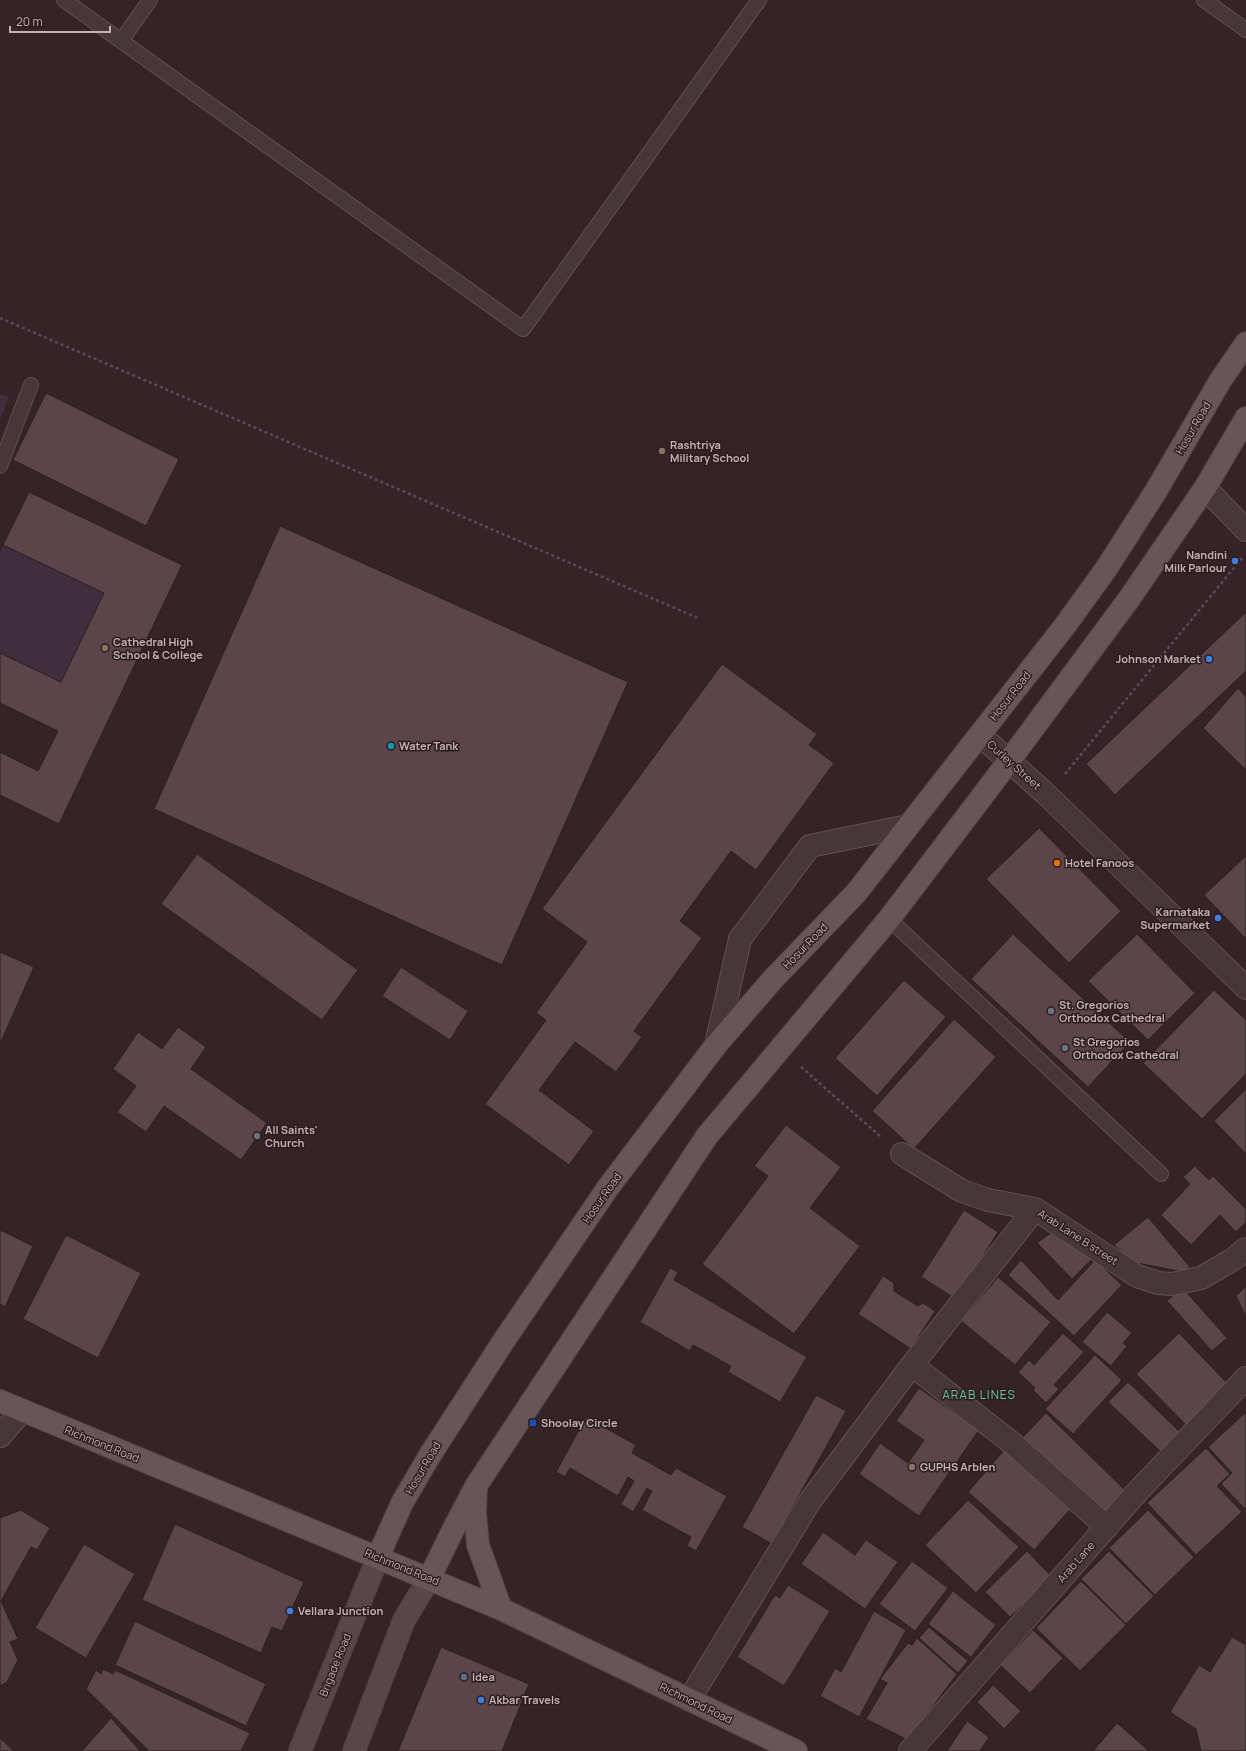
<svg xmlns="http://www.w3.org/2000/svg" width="1246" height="1751" font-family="Manrope,sans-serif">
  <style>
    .green { fill: #402d3e }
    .building { fill: #5b454a; stroke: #2e1e21 }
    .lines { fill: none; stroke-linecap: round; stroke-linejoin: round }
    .lane-casing { stroke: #625154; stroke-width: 16 }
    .street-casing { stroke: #625154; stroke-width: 24 }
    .secondary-casing { stroke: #504043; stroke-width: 24 }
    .primary-casing { stroke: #504043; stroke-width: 24 }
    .path { stroke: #5c4a56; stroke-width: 2.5; stroke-dasharray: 3 3; stroke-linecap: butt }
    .lane { stroke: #47363a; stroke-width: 14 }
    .street { stroke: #47363a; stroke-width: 22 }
    .secondary { stroke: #5a4548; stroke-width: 22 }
    .primary { stroke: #675558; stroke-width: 22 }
    .education-dot { fill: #8d6e63; stroke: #2c1c1f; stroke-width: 1.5 }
    .shop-dot { fill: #3f7fe0; stroke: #2c1c1f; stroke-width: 1.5 }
    .culture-dot { fill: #0f9aa8; stroke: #2c1c1f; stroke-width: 1.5 }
    .food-dot { fill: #e8710a; stroke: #2c1c1f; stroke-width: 1.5 }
    .worship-dot { fill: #6b7280; stroke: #2c1c1f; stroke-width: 1.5 }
    .transit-dot { fill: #1a4fb4; stroke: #2c1c1f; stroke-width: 1.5 }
    .service-dot { fill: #5c6f8a; stroke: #2c1c1f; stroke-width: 1.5 }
    .labels { text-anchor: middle; stroke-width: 3; stroke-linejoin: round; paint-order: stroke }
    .street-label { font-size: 11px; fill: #c3b1b4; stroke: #2c1c1f }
    .poi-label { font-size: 11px; font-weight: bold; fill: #c3b1b4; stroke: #2c1c1f; text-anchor: start }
    .neighbourhood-label { font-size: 12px; letter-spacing: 1px; fill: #68c8a6; stroke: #2c1c1f }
  </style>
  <rect width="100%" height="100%" fill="#362327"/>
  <path class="green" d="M0 394 9 397 0 419Z
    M3 545 104 593 61 682 0 653V552Z"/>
  <path class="building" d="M46 393 179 459 146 526 13 460Z
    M29 492 182 565 59 824 0 795V752L38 771 58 731 0 703V653L61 682 104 593 3 545Z
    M280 526 628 682 502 965 154 809Z
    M1246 612V671L1115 795 1086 764Z
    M722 664 817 734 809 745 834 763 756 870 731 851 680 921 702 938 634 1031 642 1037 616 1072 575 1042 539 1090 594 1131 569 1165 485 1104 546 1020 536 1013 587 942 542 909Z
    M1238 688 1246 697V770L1203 728Z
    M1039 828 1121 911 1069 963 986 879Z
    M197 854 358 970 322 1020 161 904Z
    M1246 856V939L1204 895Z
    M1013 934 1130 1042 1088 1087 971 979Z
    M1137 934 1195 993 1148 1040 1088 981Z
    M0 952 34 967 0 1044Z
    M401 967 468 1011 450 1040 382 996Z
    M904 980 946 1017 877 1096 835 1058Z
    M1214 990 1246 1020V1074L1202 1119 1143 1063Z
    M954 1019 996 1057 914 1149 872 1111Z
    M178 1027 206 1047 191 1069 267 1123 241 1160 164 1106 146 1132 117 1112 136 1086 113 1069 138 1032 162 1049Z
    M1246 1089V1154L1214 1121Z
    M786 1125 841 1167 810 1208 860 1246 794 1334 702 1264 768 1176 754 1166Z
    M1195 1166 1209 1180 1213 1176 1246 1209V1222L1236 1232 1220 1215 1191 1245 1161 1215 1190 1184 1183 1177Z
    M964 1210 998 1232 956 1299 921 1277Z
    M1148 1217 1190 1267 1183 1272 1132 1262 1114 1245Z
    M0 1230 33 1246 5 1307 0 1304Z
    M1062 1232 1093 1258 1072 1279 1037 1243 1049 1234Z
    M66 1235 141 1273 98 1358 23 1319Z
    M1021 1260 1058 1300 1095 1260 1122 1285 1074 1336 1008 1275Z
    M670 1268 678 1272 674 1280 807 1357 780 1402 728 1372 731 1366 693 1345 690 1351 640 1322Z
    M883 1276 894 1283V1291L918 1306 923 1303 935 1311 911 1349 858 1314Z
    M998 1277 1051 1322 1015 1365 961 1321Z
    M1246 1286V1317L1236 1296Z
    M1182 1287 1227 1338 1212 1351 1167 1301Z
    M1107 1312 1132 1333 1123 1343 1127 1346 1111 1366 1082 1342Z
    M1063 1333 1084 1352 1054 1385 1059 1389 1046 1403 1033 1390 1035 1388 1018 1372 1029 1360 1034 1365Z
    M1179 1333 1228 1384 1186 1425 1136 1374Z
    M1095 1355 1122 1380 1073 1434 1045 1409Z
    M1128 1382 1180 1432 1161 1452 1108 1402Z
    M919 1388 979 1430 919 1516 859 1474 880 1443 908 1463 924 1440 896 1421Z
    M816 1395 846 1411 772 1544 742 1527Z
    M1046 1413 1128 1493 1107 1516 1021 1439Z
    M1245 1413 1246 1414V1510L1221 1484 1232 1473 1208 1447Z
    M586 1417 636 1445 632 1453 671 1475 676 1468 727 1496 696 1551 687 1546 691 1537 642 1510 652 1491 647 1488 633 1512 621 1504 634 1481 628 1477 618 1496 570 1468 565 1477 556 1472Z
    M1007 1447 1074 1505 1034 1550 968 1492Z
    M1206 1448 1230 1474 1217 1486 1242 1512 1196 1555 1147 1503Z
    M968 1500 1019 1547 976 1593 925 1545Z
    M21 1510 50 1528 37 1550 31 1547 1 1601 18 1639 10 1642 18 1660 7 1682 0 1686V1518Z
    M1148 1510 1194 1557 1155 1595 1109 1548Z
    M175 1524 304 1582 282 1631 272 1627 261 1653 142 1600Z
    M823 1532 855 1555 866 1540 898 1562 865 1609 801 1564Z
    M84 1544 135 1574 86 1658 35 1628Z
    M1027 1551 1052 1577 1010 1617 985 1592Z
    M1109 1551 1154 1596 1126 1624 1081 1579Z
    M912 1561 948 1588 915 1631 879 1604Z
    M1081 1581 1126 1625 1080 1671 1036 1628Z
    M788 1585 830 1611 784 1686 737 1657 775 1595 780 1598Z
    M953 1591 996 1625 971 1657 928 1624Z
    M874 1611 906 1630 859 1717 820 1696 835 1668 841 1672Z
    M135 1621 266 1684 246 1726 115 1665Z
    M929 1627 968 1661 958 1673 919 1638Z
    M1033 1630 1063 1658 1030 1693 1000 1665Z
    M1232 1637 1246 1645V1751H1201L1196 1729 1170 1712 1199 1665 1210 1672Z
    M917 1638 957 1674 908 1740 866 1719 887 1683 880 1679 908 1643 912 1645Z
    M441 1647 529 1684 502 1751H398Z
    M103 1669 113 1674 115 1670 250 1733 241 1751H149L86 1689 96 1670 101 1674Z
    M993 1685 1021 1711 1004 1729 977 1702Z
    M111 1718 140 1751H82Z
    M967 1721 989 1737 980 1751H947Z
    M1117 1723 1149 1751H1093Z
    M0 1738 14 1751H0Z"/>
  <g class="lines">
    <g class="lane-casing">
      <path id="lane" d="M64 0 523 329 759 0
        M1204 0 1246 30
        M121 41 150 0
        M0 466 31 385
        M889 919 1161 1174"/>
    </g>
    <g class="street-casing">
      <path id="street" d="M1205 488 1246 530
        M980 735 1047 795 1246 988
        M716 1045 740 939 810 846 908 826
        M902 1154 962 1191 988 1200 1035 1209 1137 1276 1158 1283 1172 1284 1201 1278 1232 1260 1246 1249
        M912 1365 1012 1443 1107 1527
        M0 1436 22 1411
        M689 1700 810 1501 912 1365 1035 1209
        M910 1751 1138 1491 1246 1378"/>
    </g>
    <g class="secondary-casing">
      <path id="secondary" d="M300 1751 378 1557
        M354 1751 404 1620 429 1579"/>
    </g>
    <g class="primary-casing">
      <path id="primary" d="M0 1401 501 1609 796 1751
        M476 1489 475 1512 478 1545 501 1609
        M378 1557 402 1503 430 1455 503 1342 607 1189 716 1045 774 978 856 893 1064 627 1106 569 1156 491 1220 381 1246 343
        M429 1579 453 1530 476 1486 707 1136 889 919 1009 761 1129 599 1205 488 1246 418"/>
    </g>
    <path class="path" d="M0 318 698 618
      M1065 774 1242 558
      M801 1067 880 1136"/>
    <use href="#lane" class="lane"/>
    <use href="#street" class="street"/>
    <use href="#secondary" class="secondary"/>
    <use href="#primary" class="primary"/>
  </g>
  <g class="education-dot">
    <circle cx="662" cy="451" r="4"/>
    <circle cx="105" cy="648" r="4"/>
    <circle cx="912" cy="1467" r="4"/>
  </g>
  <g class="shop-dot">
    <circle cx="1235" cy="561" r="4"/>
    <circle cx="1209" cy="659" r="4"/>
    <circle cx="1218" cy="918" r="4"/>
    <circle cx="290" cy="1611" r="4"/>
    <circle cx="481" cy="1700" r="4"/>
  </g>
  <circle class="culture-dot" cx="391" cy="746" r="4"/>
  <circle class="food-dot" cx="1057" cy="863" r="4"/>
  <g class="worship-dot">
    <circle cx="1051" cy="1011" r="4"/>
    <circle cx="1065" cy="1048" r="4"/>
    <circle cx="257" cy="1136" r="4"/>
  </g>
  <rect class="transit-dot" x="529" y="1419" width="8" height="8" rx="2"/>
  <circle class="service-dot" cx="464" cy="1677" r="4"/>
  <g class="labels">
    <g class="street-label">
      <text transform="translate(1193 428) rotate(-60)" y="4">Hosur Road</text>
      <text transform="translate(1010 696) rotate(-52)" y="4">Hosur Road</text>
      <text transform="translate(1014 765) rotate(42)" y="4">Curley Street</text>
      <text transform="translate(805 946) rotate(-46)" y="4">Hosur Road</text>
      <text transform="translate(602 1198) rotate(-55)" y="4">Hosur Road</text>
      <text transform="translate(1078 1237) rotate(33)" y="4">Arab Lane B street</text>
      <text transform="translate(102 1444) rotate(22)" y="4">Richmond Road</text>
      <text transform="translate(423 1468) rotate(-60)" y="4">Hosur Road</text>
      <text transform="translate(1076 1562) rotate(-49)" y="4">Arab Lane</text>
      <text transform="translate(402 1567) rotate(22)" y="4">Richmond Road</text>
      <text transform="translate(335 1665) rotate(-68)" y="4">Brigade Road</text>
      <text transform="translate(696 1703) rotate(26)" y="4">Richmond Road</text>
    </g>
    <g class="poi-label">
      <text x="670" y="449">Rashtriya<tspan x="670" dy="13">Military School</tspan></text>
      <text x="1227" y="559" text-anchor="end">Nandini<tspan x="1227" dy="13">Milk Parlour</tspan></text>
      <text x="113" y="646">Cathedral High<tspan x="113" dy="13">School &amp; College</tspan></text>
      <text x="1201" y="663" text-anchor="end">Johnson Market</text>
      <text x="399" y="750">Water Tank</text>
      <text x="1065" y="867">Hotel Fanoos</text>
      <text x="1210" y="916" text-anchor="end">Karnataka<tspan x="1210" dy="13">Supermarket</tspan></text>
      <text x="1059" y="1009">St. Gregorios<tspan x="1059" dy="13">Orthodox Cathedral</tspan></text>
      <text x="1073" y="1046">St Gregorios<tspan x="1073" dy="13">Orthodox Cathedral</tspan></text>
      <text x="265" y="1134">All Saints'<tspan x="265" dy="13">Church</tspan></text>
      <text x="541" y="1427">Shoolay Circle</text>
      <text x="920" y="1471">GUPHS Arblen</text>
      <text x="298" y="1615">Vellara Junction</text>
      <text x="472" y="1681">Idea</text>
      <text x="489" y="1704">Akbar Travels</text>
    </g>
    <g class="neighbourhood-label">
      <text x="979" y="1399">ARAB LINES</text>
    </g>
  </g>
  <path d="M10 26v6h100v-6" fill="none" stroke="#c3b1b4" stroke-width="2"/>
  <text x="16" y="26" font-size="12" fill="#c3b1b4" stroke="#2c1c1f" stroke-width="3" paint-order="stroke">20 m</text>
</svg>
